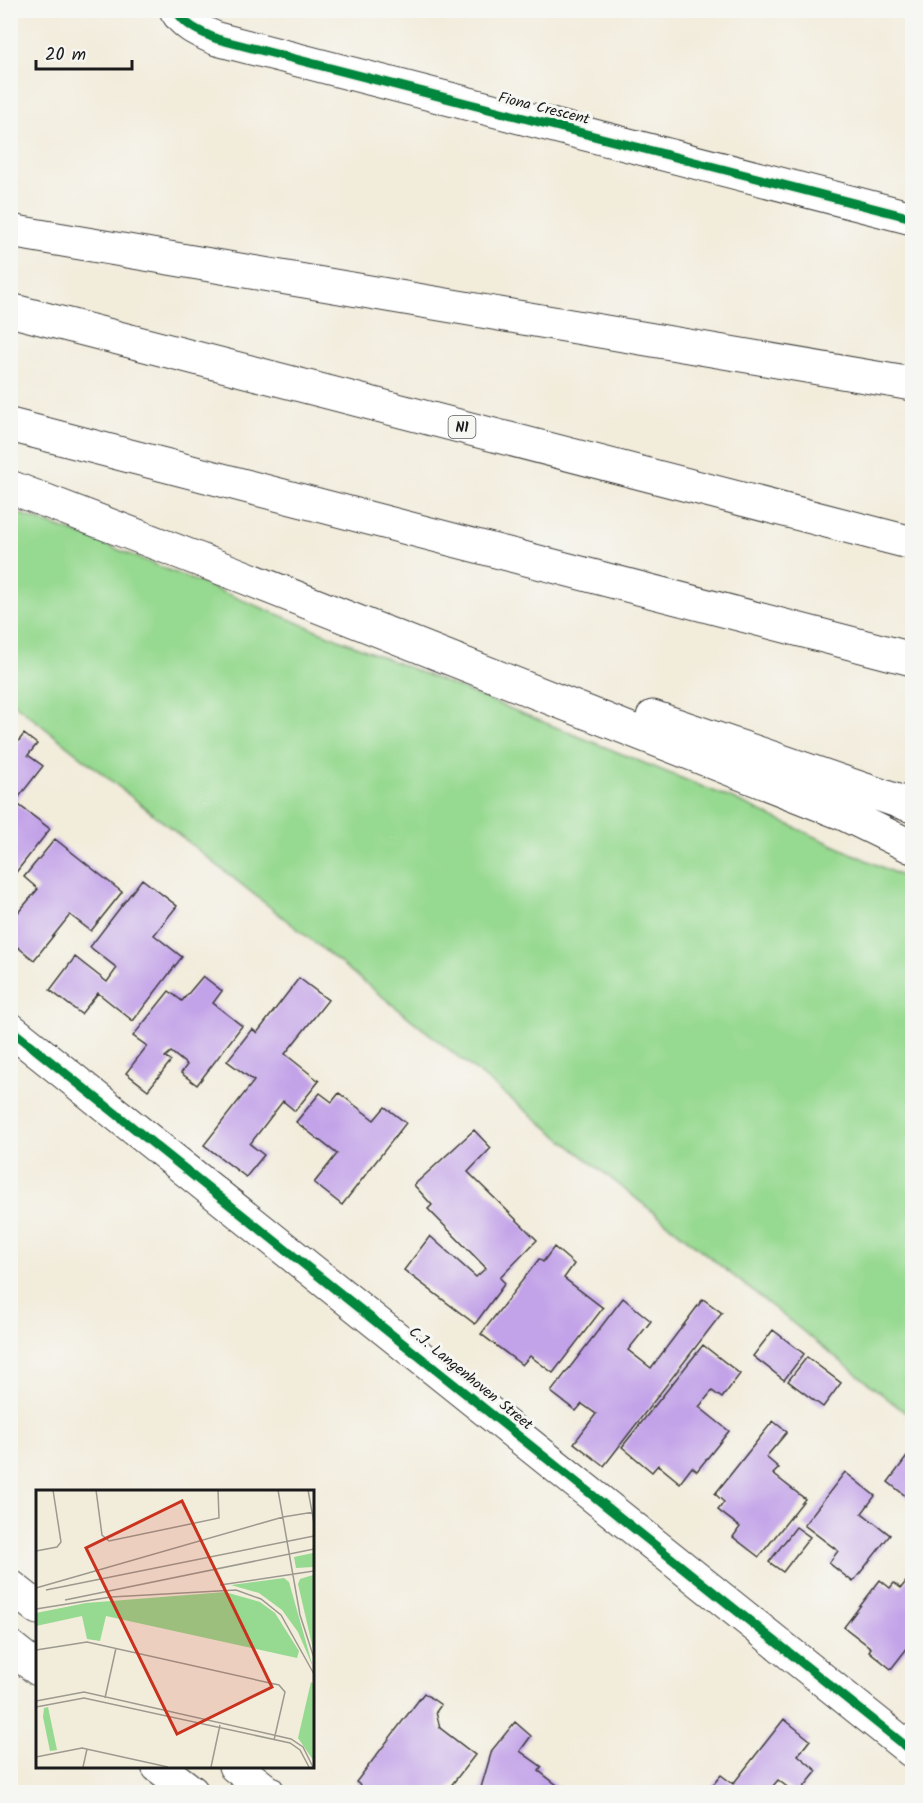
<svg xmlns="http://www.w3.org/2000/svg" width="923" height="1803" font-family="Kalam,sans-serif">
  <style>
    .green { fill: #96d990; stroke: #597a56; stroke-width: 1.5 }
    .building { fill: #c2a2e8 }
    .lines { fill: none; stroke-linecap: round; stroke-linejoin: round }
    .street-casing { stroke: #3c3b39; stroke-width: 35 }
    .highway-casing { stroke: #3c3b39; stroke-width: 35 }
    .street { stroke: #fff; stroke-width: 33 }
    .highway { stroke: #fff; stroke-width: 33 }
    .cycleway-casing { stroke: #f6f6f2; stroke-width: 13 }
    .cycleway { stroke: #00873e; stroke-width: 9 }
    .labels { text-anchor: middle; stroke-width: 6; stroke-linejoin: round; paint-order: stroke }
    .shield { fill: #f6f6f2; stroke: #5d5d5c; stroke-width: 1.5 }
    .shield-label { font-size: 14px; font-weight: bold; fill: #1c1c1c }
    .street-label { font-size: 15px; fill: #1c1c1c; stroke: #f6f6f2 }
    .inset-road { fill: none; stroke: #9c998f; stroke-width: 1.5 }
    .view { fill: #c8321e; fill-opacity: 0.15; stroke: #c8321e; stroke-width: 3 }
    .inset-edge { fill: none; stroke: #1c1c1c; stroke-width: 3 }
  </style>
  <rect width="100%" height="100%" fill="#f6f6f2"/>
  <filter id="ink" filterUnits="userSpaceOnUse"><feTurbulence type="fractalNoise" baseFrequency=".0167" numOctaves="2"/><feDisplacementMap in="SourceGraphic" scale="12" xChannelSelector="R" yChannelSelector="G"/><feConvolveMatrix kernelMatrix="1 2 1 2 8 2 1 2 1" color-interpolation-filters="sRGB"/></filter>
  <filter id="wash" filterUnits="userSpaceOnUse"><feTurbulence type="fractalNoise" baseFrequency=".008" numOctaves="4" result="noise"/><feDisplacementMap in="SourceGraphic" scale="24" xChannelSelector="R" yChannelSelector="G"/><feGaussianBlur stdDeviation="1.35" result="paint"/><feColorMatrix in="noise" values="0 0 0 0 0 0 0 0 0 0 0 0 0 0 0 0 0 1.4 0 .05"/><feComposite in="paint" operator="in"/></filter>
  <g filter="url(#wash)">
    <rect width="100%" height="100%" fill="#f2ecdb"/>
    <path class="green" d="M11 511 82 535 733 799 912 881V1418L11 701Z"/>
    <g id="blocks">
      <path class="building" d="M24 734 37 744 28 755 43 766 15 802 50 829 10 880V752Z
        M55 839 122 892 91 931 70 915 34 960 10 941V922L38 889 24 877Z
        M142 879 177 906 154 935 182 957 133 1021 98 993 81 1014 50 990 75 957 107 982 117 968 90 947Z
        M203 976 222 991 213 1003 242 1026 197 1085 181 1073 187 1065 171 1052 165 1057 171 1061 148 1090 126 1073 147 1046 133 1036 169 991 182 1001Z
        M299 978 328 1000 285 1054 319 1081 295 1111 283 1101 250 1144 264 1155 246 1177 204 1145 254 1081 227 1061 252 1029 257 1033Z
        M320 1093 332 1102 339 1093 374 1120 385 1107 406 1123 342 1205 314 1183 337 1154 296 1122Z
        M474 1130 491 1148 468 1172 537 1240 500 1278 505 1283 475 1324 404 1270 430 1236 476 1277 486 1268 428 1209 432 1205 414 1185Z
        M554 1247 574 1264 564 1278 603 1308 553 1373 530 1356 522 1365 481 1334 539 1259 543 1262Z
        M623 1298 651 1321 628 1350 651 1368 703 1299 722 1313 604 1466 574 1443 596 1414 582 1404 576 1411 551 1392Z
        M773 1330 804 1354 784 1380 753 1356Z
        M703 1345 740 1374 722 1398 712 1391 699 1407 729 1431 697 1471 692 1467 680 1483 658 1465 652 1472 622 1447Z
        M807 1357 841 1383 823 1407 788 1381Z
        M773 1421 787 1432 766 1457 779 1468 773 1474 805 1499 759 1557 733 1537 740 1527 718 1510 724 1502 715 1494Z
        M912 1450V1501L888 1482Z
        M845 1472 875 1496 862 1513 890 1535 853 1582 829 1563 838 1551 804 1525Z
        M796 1527 810 1537 783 1572 769 1562Z
        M912 1574V1642L891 1669 869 1651 871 1648 844 1627 880 1580 890 1588 894 1583 901 1588Z
        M424 1693 441 1705 436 1712 440 1728 475 1755 446 1792H369L356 1782Z
        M784 1719 810 1740 798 1755 817 1771 800 1792H794L778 1780 768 1792H707L721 1775 733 1784Z
        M515 1722 531 1736 520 1751 542 1767 539 1771 566 1792 480 1791 492 1750Z"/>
    </g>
  </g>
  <g filter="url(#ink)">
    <use href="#blocks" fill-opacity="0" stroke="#3c3b39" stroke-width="1.5"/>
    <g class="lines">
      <g class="street-casing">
        <path id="street" d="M176 10C185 26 201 32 217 39L912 218
          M10 1029 912 1751
          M10 1586 38 1608
          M10 1647 38 1669
          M158 1766 192 1792
          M235 1766 268 1792"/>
      </g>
      <g class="highway-casing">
        <path id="highway" d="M10 231 912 384
          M10 310 912 543
          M10 425 912 659
          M10 487 234 573 844 814 912 847
          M653 717 912 806"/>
      </g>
      <use href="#street" class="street"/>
      <use href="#highway" class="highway"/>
      <g class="cycleway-casing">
        <path id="cycleway" d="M176 10C185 26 201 32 217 39L912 218
          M10 1029 912 1751"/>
      </g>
      <use href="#cycleway" class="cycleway"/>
    </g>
  </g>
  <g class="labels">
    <rect class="shield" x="448.5" y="416" width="27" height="22" rx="4.5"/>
    <g class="shield-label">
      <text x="462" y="432">N1</text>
    </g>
    <g class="street-label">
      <text transform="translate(544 108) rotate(14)" y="5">Fiona Crescent</text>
      <text transform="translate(471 1378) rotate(39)" y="5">C.J. Langenhoven Street</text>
    </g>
  </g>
  <g transform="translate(36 1490)">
    <rect width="278" height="278" fill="#f2ecdb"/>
    <path d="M277 63V77L260 78 258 67ZM277 85V159L262 94 264 89ZM248 88 253 92 277 177 262 142 246 120 223 103 195 95ZM189 102 224 112 239 123 263 161 261 168 70 126 64 151 51 149 46 126 0 136V123L50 113ZM275 192 278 194 277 270 262 248ZM12 217 21 260 14 261 7 227 8 218Z" fill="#96d990"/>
    <path class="inset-road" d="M60 0 66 45 73 51 183 28 182 0M242 0 264 125 278 168M272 0 278 33M0 61 21 57 25 52 17 0M184 95 278 81M0 98 247 27 278 22M10 100 278 46M29 110 278 59M0 119 75 107 200 100 225 109 245 125 278 184M0 160 51 152 243 195 249 202 238 250M69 208 80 158M0 211 48 202 255 249 267 257 277 277M0 217 48 208 254 253 264 260 273 277M0 267 46 258 132 277M47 277 51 259M175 277 184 235"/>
    <path class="view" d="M146 11 236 197 141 244 50 58Z"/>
    <rect width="278" height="278" class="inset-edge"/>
  </g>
  <rect width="923" height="1803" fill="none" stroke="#f6f6f2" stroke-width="36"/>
  <path d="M36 60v9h96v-9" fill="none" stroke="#1c1c1c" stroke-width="3"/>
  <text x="45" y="60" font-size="18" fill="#1c1c1c" stroke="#f6f6f2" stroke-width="4.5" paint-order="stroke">20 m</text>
</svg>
